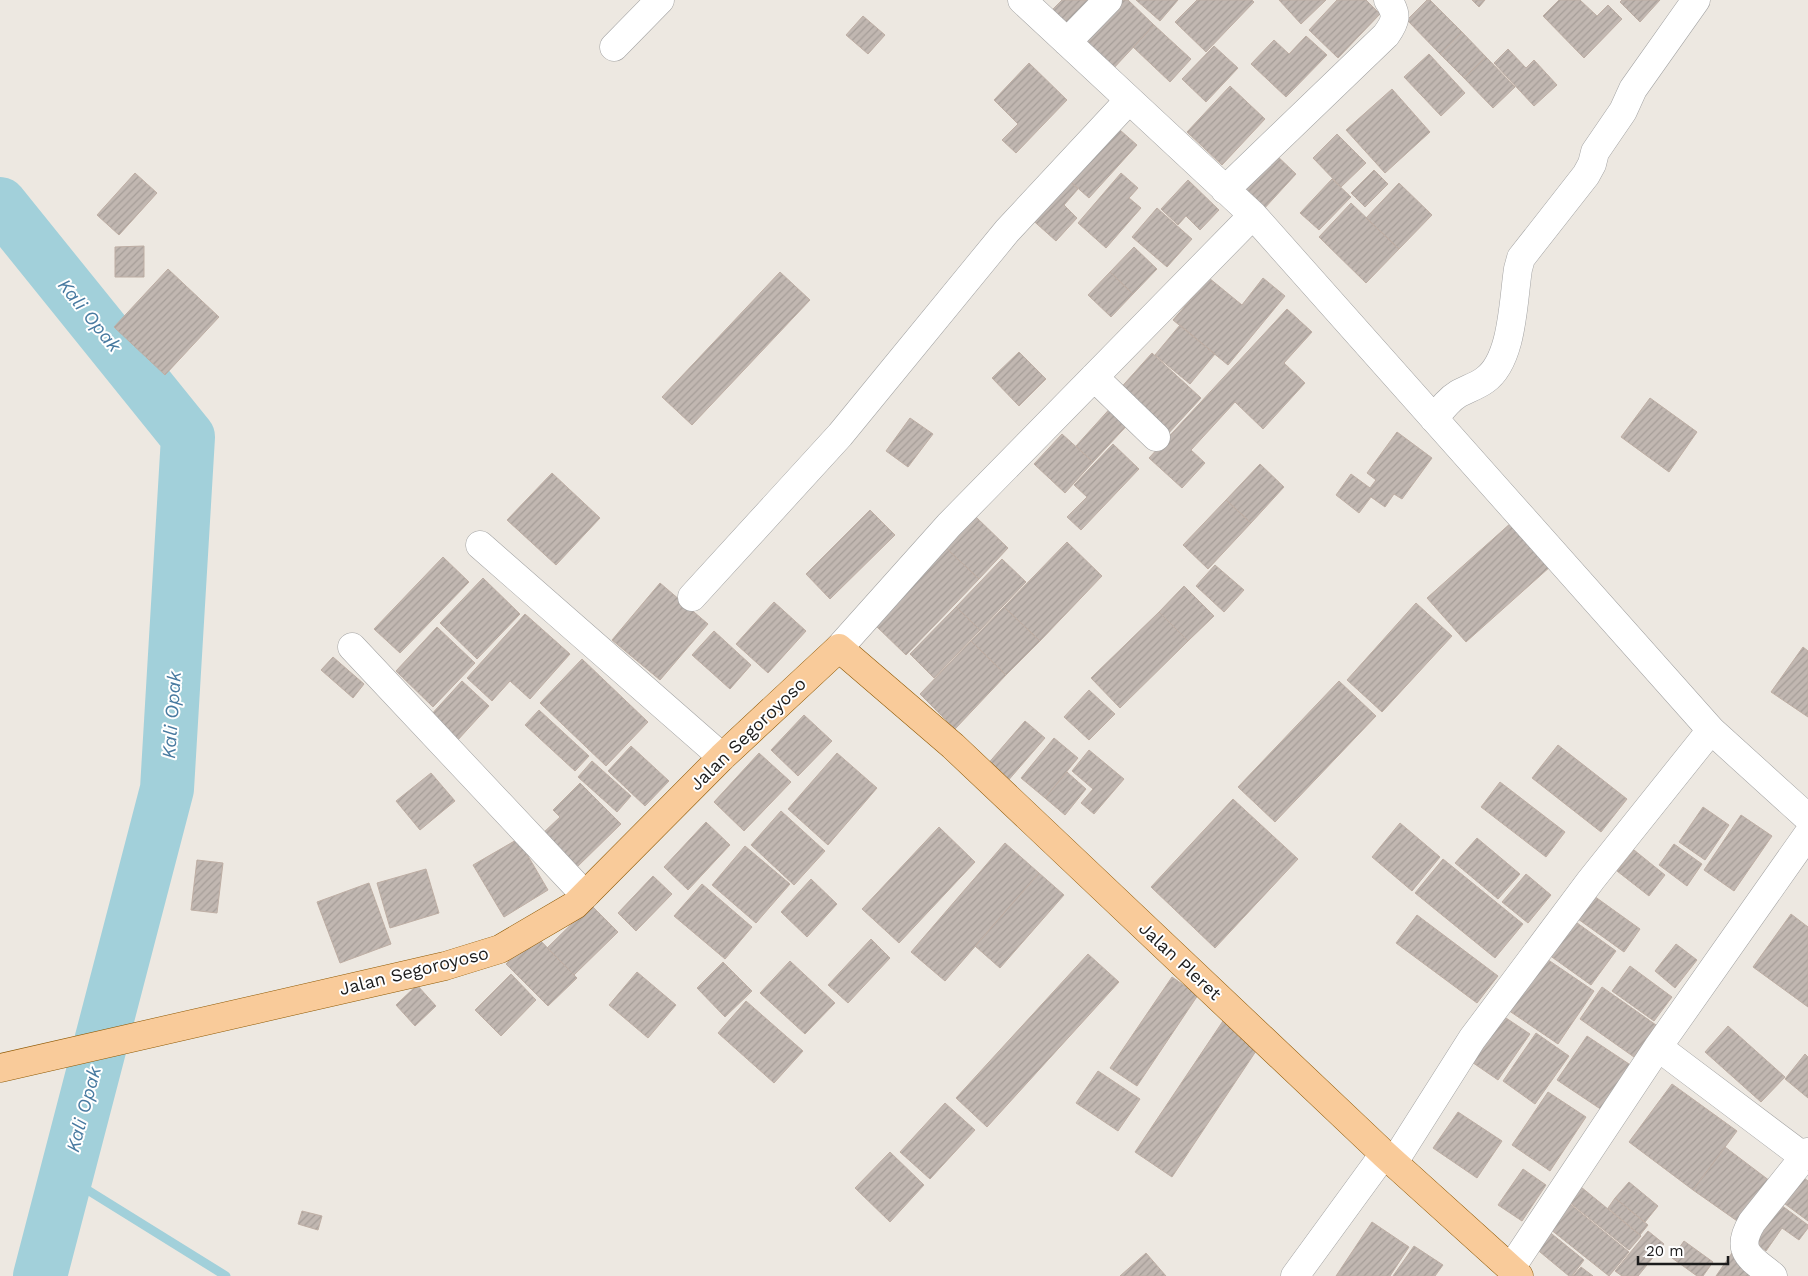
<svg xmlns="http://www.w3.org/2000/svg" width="1808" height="1276" font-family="'Work Sans',sans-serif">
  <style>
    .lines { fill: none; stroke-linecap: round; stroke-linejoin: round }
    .stream { stroke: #a2d0da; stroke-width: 9 }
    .river { stroke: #a2d0da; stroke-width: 54 }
    .building { fill: url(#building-hatch); stroke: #beaea4 }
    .minor-casing { stroke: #a3a3a3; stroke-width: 29 }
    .major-casing { stroke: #8f5904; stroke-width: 29 }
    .minor { stroke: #fff; stroke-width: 28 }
    .major { stroke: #f9cb9a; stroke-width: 28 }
    .labels { text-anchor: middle; stroke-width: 4; stroke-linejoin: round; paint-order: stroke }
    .street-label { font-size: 18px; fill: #1c1c1c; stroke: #fff }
    .water-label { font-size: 19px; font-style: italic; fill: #487aa0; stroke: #fff }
  </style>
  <defs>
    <pattern id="building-hatch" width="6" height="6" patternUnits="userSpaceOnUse" patternTransform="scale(1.25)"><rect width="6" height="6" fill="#c1b7b1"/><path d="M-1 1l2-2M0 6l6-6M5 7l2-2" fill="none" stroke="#a59d98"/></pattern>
  </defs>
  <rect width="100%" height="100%" fill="#ede8e1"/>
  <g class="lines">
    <path class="stream" d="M65 1176 226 1276"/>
    <path class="river" d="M0 204 188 437 167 789 40 1276"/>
  </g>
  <path class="building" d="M1062 0H1102L1072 31 1051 11Z
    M1116 0H1128L1154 25 1112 70 1080 39Z
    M1136 0H1178L1160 21Z
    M1197 0H1252L1254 2 1206 52 1175 22Z
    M1279 0H1326L1301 24Z
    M1337 0H1366L1380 14 1338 58 1309 30Z
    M1427 0H1430L1462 32 1440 54 1407 20Z
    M1472 0H1485L1479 7Z
    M1559 0H1580L1597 16 1608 5 1622 19 1584 58 1543 16Z
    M1622 0H1660L1640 22 1620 2Z
    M863 16 885 35 868 54 846 35Z
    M1154 25 1191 59 1170 82 1133 47Z
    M1462 32 1486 57 1464 78 1440 54Z
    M1306 36 1327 55 1286 97 1251 64 1274 40 1289 54Z
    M1214 46 1238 68 1206 102 1182 79Z
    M1508 49 1526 68 1534 60 1557 85 1534 106 1494 63Z
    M1429 54 1465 93 1441 116 1404 77Z
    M1486 57 1515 87 1493 108 1464 78Z
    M1029 63 1067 100 1016 153 1002 140 1018 124 994 100Z
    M1230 86 1265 119 1222 165 1187 132Z
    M1392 89 1430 132 1385 173 1346 130Z
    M1112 123 1137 145 1089 198 1064 176Z
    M1337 134 1366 163 1341 187 1313 158Z
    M1273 152 1296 174 1262 211 1238 188Z
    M1374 170 1388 184 1365 207 1351 193Z
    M135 173 157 193 119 235 97 215Z
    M1121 173 1138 188 1129 198 1141 208 1106 248 1078 223Z
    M1064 176 1078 189 1064 205 1077 218 1056 241 1028 216Z
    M1332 179 1351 197 1319 230 1300 213Z
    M1188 180 1219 210 1200 230 1186 216 1178 225 1161 209Z
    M1399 183 1432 215 1399 249 1366 218Z
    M1351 203 1399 249 1366 283 1319 237Z
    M1157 208 1192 239 1167 267 1132 237Z
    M144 246V277H115V247Z
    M1134 247 1157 269 1133 294 1110 272Z
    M168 269 219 317 165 375 114 327Z
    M780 272 810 300 692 425 662 397Z
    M1110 272 1133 294 1111 317 1088 295Z
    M1209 278 1242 305 1263 278 1285 296 1228 365 1173 320Z
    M1287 309 1312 332 1284 363 1305 383 1263 429 1235 402 1191 450 1205 463 1182 488 1149 458Z
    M1180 325 1215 354 1190 384 1155 355Z
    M1019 352 1046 379 1019 406 992 378Z
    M1152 353 1201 398 1166 436 1117 392Z
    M1650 398 1697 432 1669 472 1621 437Z
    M1115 403 1133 419 1093 462 1076 446Z
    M910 418 933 434 908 467 886 451Z
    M1397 432 1432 458 1402 499 1394 494 1385 507 1371 497 1359 513 1336 495 1351 474 1370 488 1376 480 1367 473Z
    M1062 434 1093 462 1065 493 1034 464Z
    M1113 444 1139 469 1081 530 1067 517 1087 497 1074 485Z
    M1260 464 1284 487 1251 523 1226 500Z
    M552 473 600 518 556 565 507 520Z
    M1226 500 1251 523 1208 569 1183 545Z
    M870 510 895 535 830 599 806 574Z
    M976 517 1008 548 979 579 946 548Z
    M1512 522 1551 566 1466 642 1427 598Z
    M1067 542 1102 576 1040 641 1004 607Z
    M946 548 979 579 906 655 874 624Z
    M443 557 469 582 400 653 374 629Z
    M1002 559 1026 582 980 630 956 607Z
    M1215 565 1244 590 1224 612 1196 586Z
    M483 578 520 614 477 659 440 623Z
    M660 583 708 624 660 680 612 640Z
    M1184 586 1214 616 1188 641 1159 612Z
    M774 602 806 631 768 673 736 644Z
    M1416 603 1452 636 1382 712 1347 680Z
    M956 607 980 630 934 678 910 654Z
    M1004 607 1040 641 1006 675 971 641Z
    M1159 612 1188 641 1120 708 1091 678Z
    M525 614 570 654 530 699 510 681 492 701 467 678Z
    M437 627 475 663 433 707 396 671Z
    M714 631 751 665 730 689 692 655Z
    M971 641 1006 675 955 729 920 694Z
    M1803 647 1808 651V717L1771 692Z
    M333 657 364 684 353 698 321 670Z
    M582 659 648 722 606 766 540 703Z
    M462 681 489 706 456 742 429 717Z
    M1339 681 1376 716 1275 822 1238 787Z
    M1089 690 1115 714 1089 740 1064 717Z
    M539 710 589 756 575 771 525 725Z
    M804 715 832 741 798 776 771 750Z
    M1025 721 1045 738 1006 783 986 766Z
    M1054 738 1078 758 1045 798 1021 778Z
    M1558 745 1627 799 1601 832 1532 778Z
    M631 746 669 781 645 806 608 771Z
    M1089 750 1124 779 1094 814 1081 803 1093 789 1072 771Z
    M759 753 791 782 744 831 714 802Z
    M837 753 877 788 828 845 788 809Z
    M592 761 631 796 617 812 578 777Z
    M1067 772 1086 789 1065 815 1045 798Z
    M431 773 455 801 420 830 396 801Z
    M1500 782 1565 832 1546 857 1481 807Z
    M580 783 621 824 576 868 542 834 560 817 553 810Z
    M1233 799 1298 859 1215 948 1151 887Z
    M1703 807 1729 825 1705 860 1679 842Z
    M781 811 825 851 794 885 751 845Z
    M1741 815 1772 836 1734 891 1704 870Z
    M706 822 730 845 688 890 664 867Z
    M1400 823 1440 857 1412 891 1372 857Z
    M939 827 975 862 899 943 862 909Z
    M1477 838 1520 874 1498 899 1455 863Z
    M518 839 548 890 504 917 473 865Z
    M1005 843 1039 873 945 981 911 952Z
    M1674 844 1702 864 1687 886 1659 865Z
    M745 846 790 884 756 923 712 885Z
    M1634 850 1665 875 1649 896 1617 871Z
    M1443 859 1523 924 1495 958 1415 893Z
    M197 860 223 863 217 913 191 910Z
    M426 869 439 913 390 928 377 883Z
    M1039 873 1064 895 1000 968 975 946Z
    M1526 874 1551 895 1528 923 1502 902Z
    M653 876 672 894 636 931 618 913Z
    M811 879 837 904 807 937 781 912Z
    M369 883 391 944 340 963 317 902Z
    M702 884 752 927 725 959 674 916Z
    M1594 896 1640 929 1624 952 1578 919Z
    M591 905 618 932 574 975 547 948Z
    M1791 914 1808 927V1007L1753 967Z
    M1417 915 1498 976 1477 1003 1396 943Z
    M1573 920 1616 951 1591 985 1549 955Z
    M535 935 577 978 548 1006 506 964Z
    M871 939 890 958 848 1003 828 985Z
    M1676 944 1697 960 1675 988 1655 971Z
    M1088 954 1119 982 987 1127 956 1098Z
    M1541 955 1594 991 1558 1044 1505 1008Z
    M790 961 835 1003 805 1034 760 993Z
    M723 962 752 991 725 1017 697 988Z
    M1630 966 1672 997 1654 1021 1612 991Z
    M637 972 676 1005 648 1038 609 1005Z
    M511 974 536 1000 501 1036 475 1010Z
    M1172 977 1198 995 1137 1086 1110 1068Z
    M417 985 436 1006 415 1026 396 1005Z
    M1602 987 1656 1025 1634 1057 1580 1019Z
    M746 1001 803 1051 774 1083 718 1033Z
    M1497 1012 1530 1034 1498 1080 1466 1058Z
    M1223 1021 1260 1045 1172 1177 1135 1152Z
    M1728 1026 1785 1077 1761 1102 1705 1052Z
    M1536 1033 1569 1056 1535 1104 1503 1081Z
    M1587 1036 1632 1066 1602 1110 1557 1080Z
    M1805 1054 1808 1057V1098L1785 1079Z
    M1098 1071 1140 1099 1118 1131 1076 1103Z
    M1672 1084 1737 1131 1693 1190 1629 1142Z
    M1548 1092 1586 1117 1550 1171 1512 1145Z
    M945 1103 975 1130 930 1179 900 1152Z
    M1458 1112 1502 1141 1477 1178 1433 1148Z
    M1725 1147 1770 1181 1740 1223 1693 1190Z
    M890 1152 924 1185 890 1222 855 1188Z
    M1523 1169 1546 1185 1522 1221 1498 1205Z
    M1800 1175 1808 1181V1221L1781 1201Z
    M1629 1182 1658 1206 1645 1222 1615 1198Z
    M1581 1187 1641 1236 1629 1250 1569 1202Z
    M1615 1198 1648 1225 1640 1235 1608 1208Z
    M1777 1202 1808 1225V1228L1799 1240 1782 1228 1766 1251 1751 1239Z
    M1570 1204 1629 1252 1609 1276 1550 1229Z
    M302 1211 322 1216 318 1230 298 1224Z
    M1372 1222 1409 1247 1390 1276H1336Z
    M1547 1230 1584 1260 1572 1276H1569L1534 1247Z
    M1648 1231 1664 1244 1638 1276H1622L1615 1271Z
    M1684 1241 1713 1262 1703 1276H1697L1672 1258Z
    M1414 1246 1443 1265 1435 1276H1393Z
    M1146 1253 1166 1276H1120Z
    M1732 1253 1763 1276H1716Z
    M1581 1267 1593 1276H1573Z"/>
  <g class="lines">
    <g class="minor-casing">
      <path id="minor" d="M1022 0 1253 215 1711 730 1808 818
        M1067 42 1108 0
        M614 47 660 0
        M1225 190 1386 35C1396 21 1398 15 1388 0
        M1094 377 1156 437
        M1434 419C1441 410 1448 400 1458 394 1467 389 1477 386 1485 380 1513 360 1513 301 1518 269L1521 258 1586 175 1592 164 1595 152 1623 111 1633 89 1696 0
        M480 545 722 757
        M692 597 840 435 1007 231 1129 100
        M352 647 585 895
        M839 648 949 525 1253 215
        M1658 1047 1804 1157
        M1394 1162 1472 1039 1591 880 1711 730
        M1511 1268 1658 1047 1808 834
        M1295 1276 1384 1154
        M1773 1276C1751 1258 1734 1252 1752 1222L1808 1152"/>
    </g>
    <g class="major-casing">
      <path id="major" d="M0 1068 445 966 500 949 575 905 722 757 839 648 953 746 1384 1154 1519 1276"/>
    </g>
    <use href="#minor" class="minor"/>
    <use href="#major" class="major"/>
  </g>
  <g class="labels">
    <g class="street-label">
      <text transform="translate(748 734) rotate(-44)" y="6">Jalan Segoroyoso</text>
      <text transform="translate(1180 961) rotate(43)" y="6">Jalan Pleret</text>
      <text transform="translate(414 971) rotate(-14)" y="6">Jalan Segoroyoso</text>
    </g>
    <g class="water-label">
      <text transform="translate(90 315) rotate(51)" y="7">Kali Opak</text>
      <text transform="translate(171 715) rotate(-86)" y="7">Kali Opak</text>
      <text transform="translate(83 1109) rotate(-75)" y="7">Kali Opak</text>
    </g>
  </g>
  <path d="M1638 1256v8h90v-8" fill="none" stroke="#1c1c1c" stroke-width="2.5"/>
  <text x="1646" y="1256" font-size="15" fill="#1c1c1c" stroke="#ffffff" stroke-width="4" paint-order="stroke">20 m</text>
</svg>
